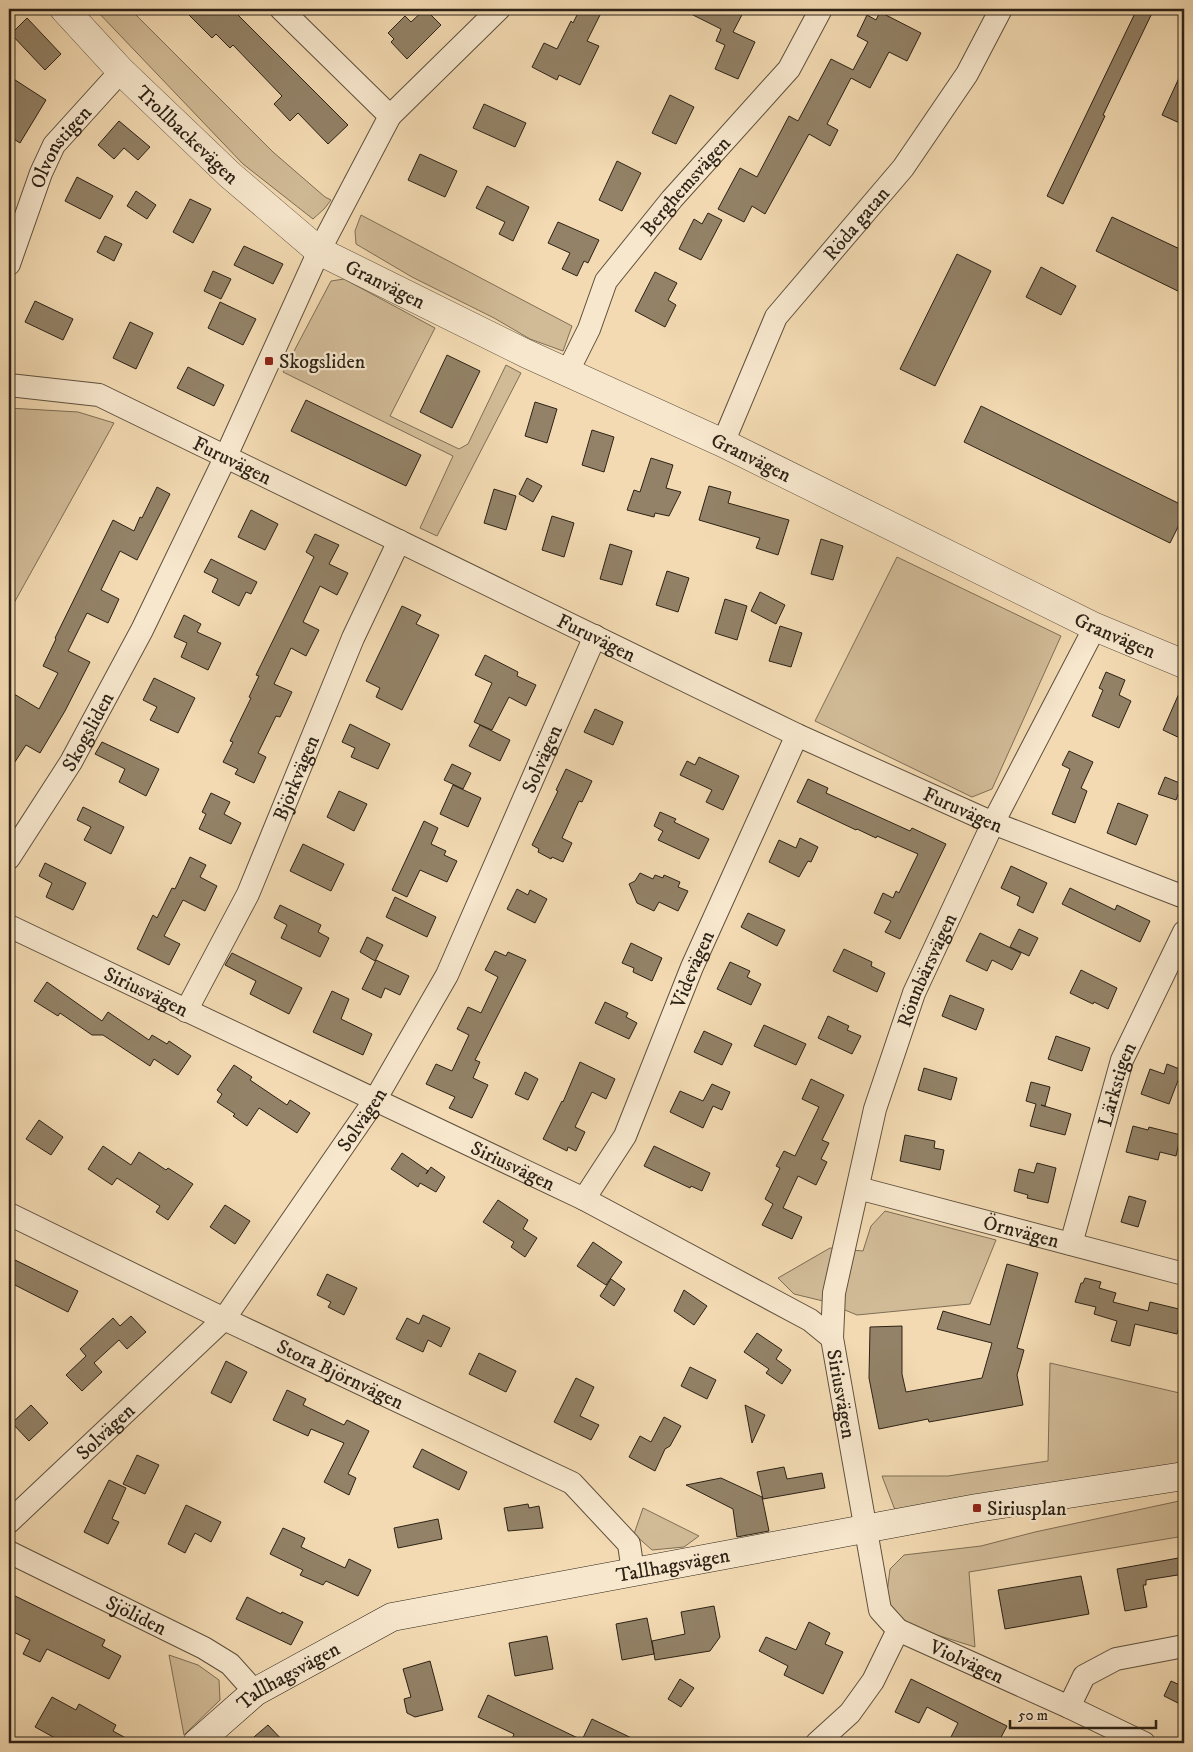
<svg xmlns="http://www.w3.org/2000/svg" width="1193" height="1752" font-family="'IM FELL DW Pica',serif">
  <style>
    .green { fill: #d1bb97; stroke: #7e6e56 }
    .building { fill: #938267; stroke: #2c2216 }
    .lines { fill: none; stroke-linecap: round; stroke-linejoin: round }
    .minor-casing { stroke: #5e503d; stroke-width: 24 }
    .tertiary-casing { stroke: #5e503d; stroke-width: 29 }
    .secondary-casing { stroke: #2c2216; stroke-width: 29 }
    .minor { stroke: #f7e7cd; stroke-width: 22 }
    .tertiary { stroke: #f7e7cd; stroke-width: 28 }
    .secondary { stroke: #f7e7cd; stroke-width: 28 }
    .poi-dot { fill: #8f2418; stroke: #f7e7cd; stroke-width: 2 }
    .labels { text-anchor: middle; stroke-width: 4.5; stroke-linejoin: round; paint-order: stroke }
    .street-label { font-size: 20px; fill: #2c2216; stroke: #f7e7cd }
    .poi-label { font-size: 20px; fill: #2c2216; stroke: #f7e7cd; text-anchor: start }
  </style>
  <rect width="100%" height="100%" fill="#f3dab2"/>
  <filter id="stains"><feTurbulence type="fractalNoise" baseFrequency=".004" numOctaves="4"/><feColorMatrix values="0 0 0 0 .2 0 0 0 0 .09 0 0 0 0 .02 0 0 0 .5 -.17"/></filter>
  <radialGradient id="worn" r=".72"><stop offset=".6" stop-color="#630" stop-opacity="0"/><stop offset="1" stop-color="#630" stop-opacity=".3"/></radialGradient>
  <path class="green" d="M95 9H130L273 152 325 197 331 200 324 209 313 219 243 164Z
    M361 215 572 326 563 351 530 339 494 318 412 277 356 244 355 231Z
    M344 279 435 328 390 416 459 449 468 444 506 365 521 373 437 536 420 528 453 456 283 372 331 281Z
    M9 408 78 412 114 423 9 612Z
    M897 557 1061 636 992 789 972 797 815 721Z
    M885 1211 996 1240 970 1304 857 1315 823 1301 794 1294 778 1278 830 1248 863 1251 871 1226Z
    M1050 1363 1184 1394V1465L895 1510 882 1476H948L1048 1461Z
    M1184 1500V1536L969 1572 975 1647 905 1625 886 1601 890 1569 904 1555 981 1546 1035 1532Z
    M643 1508 699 1536 684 1547 652 1550 634 1534Z
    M169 1655 198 1665 219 1680 220 1700 184 1735Z"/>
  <path class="building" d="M183 9H232L348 125 328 144 298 113 290 121 274 104 282 96 233 45 230 48 216 34 212 38Z
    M425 9 441 25 407 59 391 42 394 39 388 33 405 16 411 22Z
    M580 9H603L587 41 599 46 580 85 559 75 557 80 532 67 544 43 557 49 571 21 573 23Z
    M681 9H745L733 32 755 42 738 79 715 69 725 45 716 41 721 29Z
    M1137 9H1154L1103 115 1105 116 1063 204 1047 196Z
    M880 12 921 33 907 61 889 52 870 88 851 78 827 124 838 130 830 146 809 134 765 214 752 206 744 222 718 209 740 168 757 177 789 116 798 121 831 59 853 70 868 42 857 36 867 15 876 20Z
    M27 18 61 54 45 70 11 34Z
    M1184 67V125L1162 115Z
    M9 76 46 100 20 143 9 136Z
    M670 95 694 107 676 144 652 133Z
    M484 104 526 123 515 147 473 128Z
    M119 121 150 147 138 160 124 148 114 159 98 145Z
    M420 154 457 171 445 197 408 180Z
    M617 161 641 173 622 211 599 200Z
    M77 177 113 196 100 219 65 201Z
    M487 186 529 207 513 241 499 234 505 222 476 208Z
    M136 191 156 205 147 219 127 206Z
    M190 199 211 209 193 243 173 232Z
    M708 213 722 220 701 260 679 249 694 219 702 224Z
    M1112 217 1184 251V294L1096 251Z
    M558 222 599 240 588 263 584 261 577 276 562 269 570 253 548 243Z
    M105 236 122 244 114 261 97 252Z
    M244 246 283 264 273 284 234 265Z
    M957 254 991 271 935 386 900 369Z
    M1041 267 1076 286 1061 315 1026 297Z
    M213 271 231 279 221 299 204 291Z
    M655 272 677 283 668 300 676 305 665 327 635 311Z
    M35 301 73 319 63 340 25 322Z
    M220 302 256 319 243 345 208 328Z
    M130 322 153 333 136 369 113 358Z
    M447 355 480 371 452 428 420 412Z
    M188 367 224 385 214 406 177 388Z
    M306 400 421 455 406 486 291 431Z
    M535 402 557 409 547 443 525 436Z
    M981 406 1184 506V515L1170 543 964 442Z
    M592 430 614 437 604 472 582 465Z
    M651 458 673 465 666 488 681 492 669 516 655 513 654 517 627 510 634 490 640 492Z
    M527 478 542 486 533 502 519 494Z
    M709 486 731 492 728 503 789 520 778 555 756 548 760 538 699 520Z
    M157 487 170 494 137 560 120 551 101 590 119 599 108 623 87 613 68 651 90 662 65 711 40 753 26 745 9 771V691L39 709 58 673 43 666 56 639 55 638 113 520 134 531 140 517 142 518Z
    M494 489 516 496 506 530 484 523Z
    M251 510 278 524 265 550 238 537Z
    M552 516 574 523 564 557 542 550Z
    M315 534 339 545 329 564 348 573 337 595 320 586 303 622 319 630 306 656 291 648 274 684 292 692 280 717 276 716 258 753 266 757 254 783 235 774 238 769 223 762 233 742 230 741 251 698 249 697 259 676 256 675 314 557 306 552Z
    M821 539 843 546 833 580 811 574Z
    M610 544 632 551 622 585 600 579Z
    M211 559 257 582 251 594 246 592 239 606 212 592 218 579 204 572Z
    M667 571 689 578 678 612 656 605Z
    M760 592 785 605 776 624 751 611Z
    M725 599 747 606 737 640 715 633Z
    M402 606 421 615 416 624 439 635 402 710 376 697 380 688 366 681Z
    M184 615 201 624 197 632 221 643 208 670 181 657 187 643 174 637Z
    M780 626 802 633 791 667 769 661Z
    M485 655 518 672 517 676 536 685 526 706 509 697 492 730 474 722 492 683 475 675Z
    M1106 672 1125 680 1119 695 1131 701 1119 728 1092 716 1103 690 1099 688Z
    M154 678 195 698 178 733 150 720 157 707 143 700Z
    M1184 682V740L1163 730Z
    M595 709 623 722 613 745 584 732Z
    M350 724 390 744 378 769 351 757 355 748 342 742Z
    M480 725 510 740 500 761 469 746Z
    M102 742 159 769 146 796 119 782 125 769 95 754Z
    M1069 751 1093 762 1081 788 1087 791 1075 823 1052 814 1070 769 1062 765Z
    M699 757 739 776 723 810 706 802 712 790 680 775 687 761 695 765Z
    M452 764 471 773 463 789 444 780Z
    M566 769 592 781 582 802 579 801 562 838 572 843 563 862 552 857 551 859 538 852 539 849 532 845 558 791 556 790Z
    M1165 777 1182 784 1176 800 1158 794Z
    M808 779 828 788 826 793 910 831 912 828 946 844 900 939 885 932 891 921 874 913 883 893 893 898 896 891 899 893 918 854 877 836 876 838 857 829 856 830 797 802Z
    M453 785 481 798 468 827 440 814Z
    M339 791 367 804 354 831 327 817Z
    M211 793 230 802 224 814 241 823 231 844 199 829 206 814 202 812Z
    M1118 803 1148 815 1136 845 1107 833Z
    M83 807 124 827 111 854 84 840 91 827 77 820Z
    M660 812 676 819 674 822 709 839 699 859 658 840 663 831 654 826Z
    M424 821 438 828 431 844 446 851 444 855 457 861 447 882 420 870 407 897 392 890Z
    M800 838 818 847 811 862 808 861 799 877 769 862 779 840 796 848Z
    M303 844 344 864 331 891 290 871Z
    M190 857 206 865 200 877 217 886 205 911 183 900 164 936 180 944 169 965 137 949 153 915 157 918 172 888 175 889Z
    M45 863 86 883 73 910 46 897 52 883 39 876Z
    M1011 866 1047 883 1033 913 1017 905 1020 897 1001 888Z
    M640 873 653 879 655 875 663 878 664 875 680 882 678 887 688 891 678 911 659 902 654 911 637 903 629 884 635 881Z
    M1070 888 1115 910 1117 905 1150 921 1140 942 1062 904Z
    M517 889 528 895 530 890 547 899 535 923 507 909Z
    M395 897 436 917 427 937 386 917Z
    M280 905 321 925 318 932 329 938 320 957 281 938 287 925 274 918Z
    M748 913 785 930 777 946 741 927Z
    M1019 929 1038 938 1029 956 1010 947Z
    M980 933 1021 953 1012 970 992 960 987 971 966 961Z
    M367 937 383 945 375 961 360 952Z
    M631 943 662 958 652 981 633 972 634 968 622 963Z
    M844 949 872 962 871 966 885 973 877 992 833 971Z
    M495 951 506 956 508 952 526 960 475 1060 480 1062 473 1078 488 1085 472 1118 449 1108 455 1097 426 1084 436 1064 452 1071 469 1035 457 1029 468 1007 481 1013 498 977 485 970Z
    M232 953 302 988 289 1014 250 994 256 981 225 965Z
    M376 960 409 976 400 995 385 988 381 998 362 989Z
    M730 962 750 971 747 977 761 984 751 1005 717 989Z
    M1081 970 1117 988 1108 1009 1094 1002 1093 1004 1070 993Z
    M47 982 102 1021 108 1012 149 1040 152 1035 167 1044 169 1041 191 1056 178 1075 154 1059 150 1066 103 1035H92L60 1013 58 1016 34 1001Z
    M332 991 349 999 341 1019 372 1034 363 1055 313 1032Z
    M950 995 984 1009 976 1030 942 1016Z
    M605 1002 628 1013 626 1017 637 1023 629 1039 595 1023Z
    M828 1016 849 1026 847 1030 861 1036 852 1054 818 1038Z
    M764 1025 806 1044 796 1065 754 1046Z
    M704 1031 732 1044 722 1065 694 1052Z
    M1056 1036 1090 1048 1082 1071 1048 1059Z
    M580 1062 615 1079 606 1099 592 1092 575 1127 585 1132 576 1151 568 1147 567 1151 543 1139 562 1101 563 1102Z
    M1167 1064 1182 1070 1169 1104 1141 1094 1150 1069 1164 1074Z
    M234 1065 252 1077 250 1080 287 1105 290 1100 310 1113 297 1133 259 1108 247 1126 233 1116 235 1114 217 1102 222 1094 217 1090Z
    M924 1068 957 1078 951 1100 918 1090Z
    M525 1072 538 1079 528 1100 515 1094Z
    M811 1079 844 1095 822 1140 829 1143 821 1159 827 1162 816 1185 798 1176 783 1208 802 1217 792 1239 762 1225 773 1204 765 1199 780 1168 776 1166 784 1151 795 1156 819 1107 802 1099Z
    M1031 1082 1050 1087 1045 1106 1041 1105 1071 1114 1065 1135 1030 1126 1036 1104 1026 1101Z
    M712 1084 730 1092 722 1110 713 1106 703 1128 670 1112 680 1091 703 1101Z
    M39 1120 63 1137 51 1155 26 1139Z
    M1133 1126 1148 1130 1149 1127 1181 1135 1176 1156 1160 1152 1158 1160 1126 1152Z
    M905 1135 935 1141 934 1148 944 1150 940 1170 900 1161Z
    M103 1146 131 1165 139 1152 166 1170 168 1168 193 1184 168 1220 156 1212 160 1206 117 1178 112 1185 88 1169Z
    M654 1146 710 1173 702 1191 691 1186 690 1188 644 1166Z
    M402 1153 428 1171 426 1174 431 1167 445 1177 436 1192 420 1183 418 1187 391 1169Z
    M1037 1163 1056 1168 1048 1203 1027 1198 1028 1195 1014 1191 1019 1169 1034 1173Z
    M1129 1196 1146 1201 1138 1227 1121 1222Z
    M498 1200 528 1220 523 1229 537 1238 525 1257 511 1247 514 1242 483 1222Z
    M225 1205 250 1221 235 1244 210 1227Z
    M593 1242 622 1262 606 1285 577 1266Z
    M9 1257 78 1291 68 1312 9 1282Z
    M1007 1264 1038 1273 1017 1348 1024 1350 1017 1375 1023 1405 929 1422 928 1419 879 1429 869 1378 870 1327 902 1326V1374L906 1392 982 1378 992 1343 937 1329 943 1311 990 1325Z
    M327 1274 357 1288 344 1315 328 1307 331 1302 317 1295Z
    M1085 1278 1101 1282 1099 1288 1116 1293 1113 1302 1148 1311 1150 1302 1183 1310 1177 1334 1135 1324 1130 1346 1111 1341 1117 1321 1094 1314 1096 1307 1075 1302 1081 1283H1083Z
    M611 1279 625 1289 614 1306 600 1296Z
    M684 1290 707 1306 694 1325 674 1311Z
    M423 1315 450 1328 441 1347 428 1340 423 1352 396 1339 407 1318 419 1324Z
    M131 1316 146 1332 127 1349 119 1340 94 1363 102 1372 82 1391 66 1375 86 1356 80 1349 113 1318 120 1326Z
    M757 1333 782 1350 776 1359 791 1370 782 1384 766 1373 769 1369 744 1352Z
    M479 1353 516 1371 506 1392 469 1374Z
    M226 1361 247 1372 231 1403 211 1393Z
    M690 1367 716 1380 707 1399 681 1386Z
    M576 1378 594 1387 580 1416 599 1425 591 1440 554 1422Z
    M287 1390 306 1399 303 1405 344 1425 347 1420 369 1431 348 1474 356 1478 349 1495 324 1482 344 1443 311 1429 308 1436 273 1420Z
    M31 1405 48 1423 29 1441 12 1423Z
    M745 1405 765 1415 752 1443Z
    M664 1417 681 1426 670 1446 665 1449 655 1471 629 1457 640 1436 651 1442Z
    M422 1449 467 1472 459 1490 413 1467Z
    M137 1455 159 1465 145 1494 123 1484Z
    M784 1467 787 1479 822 1473 825 1488 763 1499 757 1472Z
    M721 1478 762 1497 769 1531 737 1537 733 1509 686 1485Z
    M109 1480 126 1488 112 1519 119 1522 108 1544 84 1532Z
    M528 1504 529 1508 539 1506 543 1528 508 1531 504 1508Z
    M186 1505 221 1522 211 1542 195 1533 185 1553 168 1544Z
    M438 1519 442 1539 398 1548 394 1528Z
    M283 1528 305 1538 301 1547 345 1568 349 1559 371 1570 358 1596 326 1581 323 1585 300 1575 303 1570 270 1554Z
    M1184 1557V1574L1146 1580V1585H1143L1147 1607 1125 1611 1117 1569Z
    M1081 1576 1089 1614 1005 1629 998 1590Z
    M9 1593 105 1640 102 1646 121 1656 109 1679 47 1649 40 1662 23 1654 30 1640 9 1630Z
    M247 1597 281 1614 282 1612 303 1622 291 1645 236 1619Z
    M714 1606 720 1637 710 1651 655 1660 652 1641 685 1634 681 1612Z
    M647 1618 654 1654 622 1660 616 1624Z
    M809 1622 830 1633 825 1644 843 1652 823 1694 784 1675 788 1666 759 1651 766 1637 796 1650Z
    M547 1636 553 1669 515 1676 509 1643Z
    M430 1661 443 1710 415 1717 407 1713 404 1699 411 1697 403 1669Z
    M680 1679 694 1688 681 1707 668 1699Z
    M911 1679 1007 1726 998 1743H960L950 1739 958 1723 927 1707 919 1723 895 1712Z
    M1171 1681 1184 1687V1706L1164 1696Z
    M488 1695 582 1740 592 1719 642 1743H521L512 1739 514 1734 478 1717Z
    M52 1697 76 1710 79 1704 116 1725 113 1731 135 1743H64L35 1727Z
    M268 1725 285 1743H247Z"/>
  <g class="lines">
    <g class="minor-casing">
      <g id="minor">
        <path d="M281 9 390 116"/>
        <path id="s1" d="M9 264 41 173 54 145 121 71"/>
        <path id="s2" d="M567 373 589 329 606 281 672 199 789 69 821 9"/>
        <path id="s3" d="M9 385 99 395 797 735 993 823 1184 897"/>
        <path id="s4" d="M723 443 776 317 903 168 967 74 1001 9"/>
        <path id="s5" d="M9 858 71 762 142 630 226 456 319 251 390 116 499 9"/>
        <path id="s6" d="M9 926 584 1199 810 1320 832 1338 880 1610 898 1630 1069 1707 1144 1743"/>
        <path id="s7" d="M186 1011 248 894 353 638 399 541"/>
        <path id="s8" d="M858 1188 1184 1274"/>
        <path id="s9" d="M584 1199 625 1136 692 967 797 735"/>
        <path id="s10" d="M9 1214 224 1319 572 1483 629 1544 633 1572"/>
        <path id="s11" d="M1071 1244 1122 1060 1184 932"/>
        <path id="s12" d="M832 1338 834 1293 875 1109 914 993 993 823 1095 627"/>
        <path id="s13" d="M9 1522 224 1319 375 1100 447 975 595 636"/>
        <path id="s14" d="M9 1552 204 1648 230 1664 255 1692"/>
        <path d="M1069 1707 1084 1676 1116 1659 1184 1646"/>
        <path d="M817 1743 850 1713 873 1681 898 1630"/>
      </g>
    </g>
    <g class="tertiary-casing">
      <g id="tertiary">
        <path id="s15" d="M64 9 121 71 230 175 319 251 527 354 723 443 1095 627 1184 664"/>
      </g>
    </g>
    <g class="secondary-casing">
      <g id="secondary">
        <path id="s16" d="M197 1743 255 1692 392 1617 977 1508 1184 1476"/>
      </g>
    </g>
    <use href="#minor" class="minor"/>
    <use href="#tertiary" class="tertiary"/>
    <use href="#secondary" class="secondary"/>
  </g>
  <g class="poi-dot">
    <rect x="264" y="356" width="10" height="10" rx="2.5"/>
    <rect x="972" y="1503" width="10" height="10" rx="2.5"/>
  </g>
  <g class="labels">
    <g class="street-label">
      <text dy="7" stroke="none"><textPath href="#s15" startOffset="176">Trollbackevägen</textPath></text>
      <text dy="7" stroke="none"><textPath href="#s1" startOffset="129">Olvonstigen</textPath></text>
      <text dy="7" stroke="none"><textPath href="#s2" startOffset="224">Berghemsvägen</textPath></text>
      <text dy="7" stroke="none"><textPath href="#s4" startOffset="260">Röda gatan</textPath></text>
      <text dy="7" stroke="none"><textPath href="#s15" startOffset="426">Granvägen</textPath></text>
      <text dy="7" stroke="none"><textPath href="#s15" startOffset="831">Granvägen</textPath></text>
      <text dy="7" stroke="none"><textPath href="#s3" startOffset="239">Furuvägen</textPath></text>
      <text dy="7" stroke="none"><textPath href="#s15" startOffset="1236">Granvägen</textPath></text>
      <text dy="7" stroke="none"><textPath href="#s3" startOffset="644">Furuvägen</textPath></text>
      <text dy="7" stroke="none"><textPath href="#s5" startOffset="149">Skogsliden</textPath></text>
      <text dy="7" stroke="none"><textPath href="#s13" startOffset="942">Solvägen</textPath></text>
      <text dy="7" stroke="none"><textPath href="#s7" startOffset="258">Björkvägen</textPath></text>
      <text dy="7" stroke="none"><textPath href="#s3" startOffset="1049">Furuvägen</textPath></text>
      <text dy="7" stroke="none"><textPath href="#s9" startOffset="255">Videvägen</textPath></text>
      <text dy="7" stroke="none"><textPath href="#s12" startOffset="382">Rönnbärsvägen</textPath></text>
      <text dy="7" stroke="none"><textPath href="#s6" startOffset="152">Siriusvägen</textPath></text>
      <text dy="7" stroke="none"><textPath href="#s11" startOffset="166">Lärkstigen</textPath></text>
      <text dy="7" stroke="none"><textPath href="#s13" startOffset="538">Solvägen</textPath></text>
      <text dy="7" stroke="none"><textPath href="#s6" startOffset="558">Siriusvägen</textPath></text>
      <text dy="7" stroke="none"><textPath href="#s8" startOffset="169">Örnvägen</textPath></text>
      <text dy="7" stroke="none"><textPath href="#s10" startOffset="368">Stora Björnvägen</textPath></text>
      <text dy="7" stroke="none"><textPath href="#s6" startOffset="978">Siriusvägen</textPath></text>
      <text dy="7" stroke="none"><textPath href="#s13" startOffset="132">Solvägen</textPath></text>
      <text dy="7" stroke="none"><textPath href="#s16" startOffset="519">Tallhagsvägen</textPath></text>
      <text dy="7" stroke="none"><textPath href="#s14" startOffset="142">Sjöliden</textPath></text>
      <text dy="7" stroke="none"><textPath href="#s6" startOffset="1300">Violvägen</textPath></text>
      <text dy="7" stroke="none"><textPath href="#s16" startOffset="114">Tallhagsvägen</textPath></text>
    </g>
    <g class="poi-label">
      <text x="279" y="368">Skogsliden</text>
      <text x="987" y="1515">Siriusplan</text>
    </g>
  </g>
  <rect width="1193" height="1752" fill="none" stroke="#f3dab2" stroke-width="30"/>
  <rect x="10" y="10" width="1173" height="1732" fill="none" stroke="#2c2216" stroke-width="2.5"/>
  <rect x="15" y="15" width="1163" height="1722" fill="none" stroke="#2c2216"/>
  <path d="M1010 1720v8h146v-8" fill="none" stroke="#2c2216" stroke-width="2.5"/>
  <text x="1018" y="1720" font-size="15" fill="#2c2216" stroke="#f7e7cd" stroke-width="4" paint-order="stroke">50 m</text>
  <rect width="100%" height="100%" filter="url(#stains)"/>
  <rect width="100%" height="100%" fill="url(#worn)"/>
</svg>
